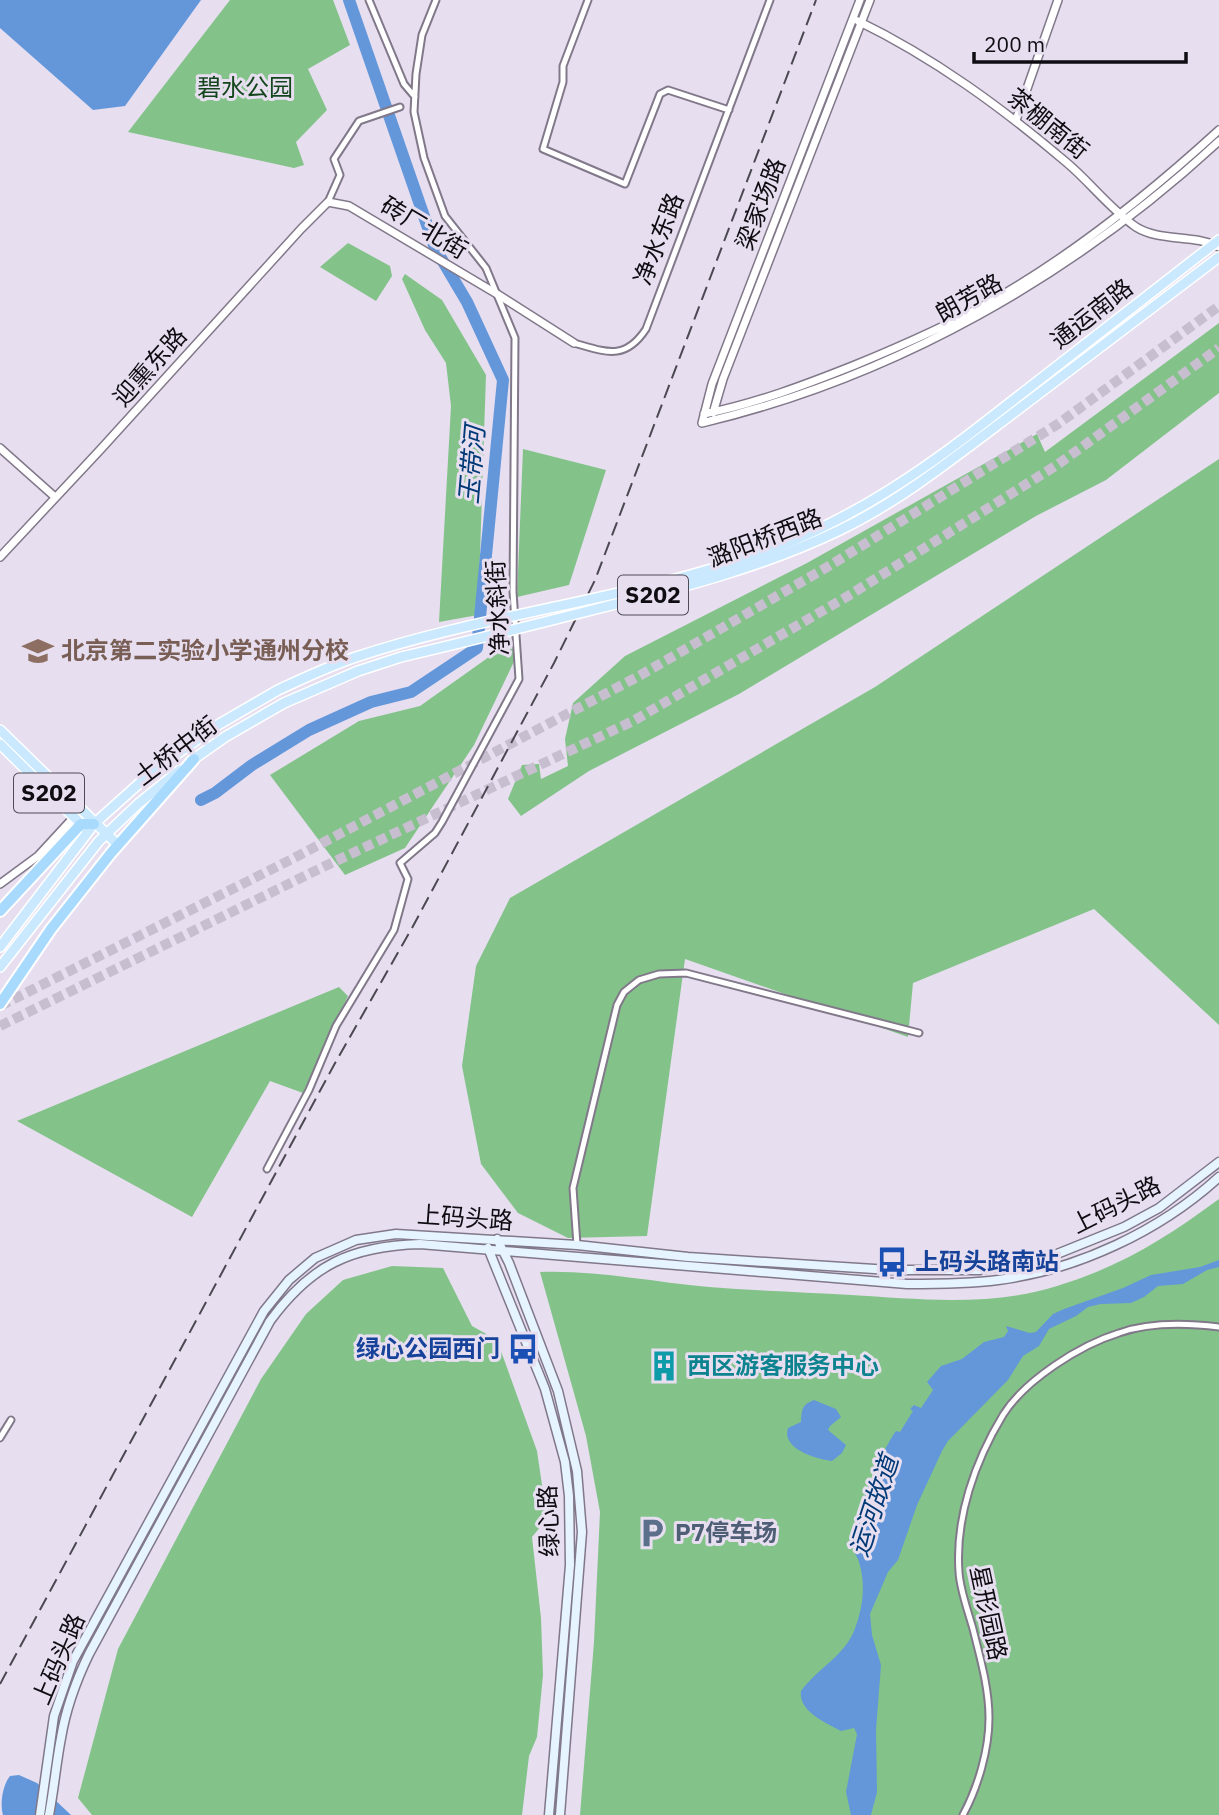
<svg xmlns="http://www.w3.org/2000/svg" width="1219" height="1815" font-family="'IBM Plex Sans','Noto Sans SC',sans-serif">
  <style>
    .green { fill: #83c389 }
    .water { fill: #6397da }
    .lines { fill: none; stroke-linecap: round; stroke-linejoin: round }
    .river { stroke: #6397da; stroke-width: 12 }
    .motorway-tunnel { stroke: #c7becf; stroke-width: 10; stroke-dasharray: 10 5; stroke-linecap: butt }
    .minor-casing { stroke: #817889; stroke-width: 9 }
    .tertiary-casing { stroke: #817889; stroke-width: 10 }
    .secondary-casing { stroke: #817889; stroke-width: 11 }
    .primary-casing { stroke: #fff; stroke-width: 12 }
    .motorway-casing { stroke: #fff; stroke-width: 14 }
    .minor { stroke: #fff; stroke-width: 5 }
    .tertiary { stroke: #fff; stroke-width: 7 }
    .secondary { stroke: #e5f4ff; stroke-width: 8 }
    .primary { stroke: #cbe9fe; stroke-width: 9 }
    .motorway { stroke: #a8dafe; stroke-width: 10 }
    .rail { stroke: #4c4851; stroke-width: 2; stroke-dasharray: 14 7; stroke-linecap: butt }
    .primary-bridge-casing { stroke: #fff; stroke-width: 12; stroke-linecap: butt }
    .primary-bridge { stroke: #cbe9fe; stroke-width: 9 }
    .labels { text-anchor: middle; stroke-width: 6; stroke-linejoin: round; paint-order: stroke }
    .shield { fill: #e7def0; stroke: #504b55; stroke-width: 2 }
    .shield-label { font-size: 23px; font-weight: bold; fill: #0f0c12 }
    .park-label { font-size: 24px; fill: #14461c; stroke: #e7def0 }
    .street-label { font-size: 24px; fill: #0f0c12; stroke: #e7def0 }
    .education-label { font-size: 24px; font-weight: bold; fill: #785e54; stroke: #e7def0; text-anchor: start }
    .transit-label { font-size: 24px; font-weight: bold; fill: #164399; stroke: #e7def0; text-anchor: start }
    .culture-label { font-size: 24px; font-weight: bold; fill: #0d838f; stroke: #e7def0; text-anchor: start }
    .service-label { font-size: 24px; font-weight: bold; fill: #4e5e75; stroke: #e7def0; text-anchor: start }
    .water-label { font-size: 26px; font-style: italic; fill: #013a76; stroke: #e7def0 }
  </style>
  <rect width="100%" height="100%" fill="#e7def0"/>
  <path class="green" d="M230 0H333L350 45 308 69 327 110 296 142 304 165 294 168 128 132Z
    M348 243 390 266 392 276 376 301 320 267Z
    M405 274 442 300 486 375 478 615 439 622 451 406 446 363 425 330 402 279Z
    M1219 323V393L1106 480 1036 516 739 694 589 771 521 816 508 799 522 765 539 764 541 779 568 766 565 739 573 703 625 656 807 563 1037 434 1045 452Z
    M523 449 606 470 569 585 517 597Z
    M1219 459V1025L1094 909 913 983 908 1037 685 959 647 1236 568 1238 518 1213 481 1164 462 1066 476 966 510 898 875 687Z
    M521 647 474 745 405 848 345 875 270 775 359 721 420 706 496 652Z
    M339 987 348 996 303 1093 270 1081 192 1217 17 1121Z
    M1219 1199V1815H580L594 1642 600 1512 586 1436 540 1272C597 1270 652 1282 709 1287 756 1291 804 1292 851 1295 918 1299 991 1307 1057 1286 1120 1267 1166 1238 1219 1199Z
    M392 1266 443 1268 472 1326 497 1340 537 1451 547 1519 532 1537 541 1618 543 1675 537 1737 529 1756 522 1815H92L78 1798 118 1649 261 1379 306 1314 343 1280Z"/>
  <path class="water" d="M0 0H201L125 106 93 110 0 28Z
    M1219 1260V1267L1207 1270 1183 1284 1158 1286 1144 1297 1131 1303 1101 1304 1088 1307 1076 1316 1049 1329 1039 1346 1023 1356 1008 1380 948 1441 942 1451 917 1505 898 1560 888 1572 870 1614 872 1635 881 1665 876 1730 877 1792 871 1815H851L846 1792 857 1734 854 1728 841 1731C826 1723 798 1711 801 1691 817 1669 844 1656 854 1631 863 1608 866 1585 859 1562 858 1557 853 1552 853 1547 851 1523 881 1451 896 1431L900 1432 913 1411 910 1409 914 1405 921 1408 933 1390 927 1382 941 1366 962 1359 984 1342 1004 1337 1008 1331 1006 1326 1030 1333 1036 1332 1053 1314 1064 1309 1123 1288 1151 1275 1200 1267Z
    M814 1400 836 1409 841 1417 830 1426 828 1430 846 1445 842 1453 832 1461C816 1459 781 1449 788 1428L801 1422C802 1410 801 1405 814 1400Z
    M19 1775 37 1783 71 1815H3C0 1805 2 1786 10 1776Z"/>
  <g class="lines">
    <path class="river" d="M201 800 215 793 252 765 309 730 371 702 411 692 477 648 503 380 467 302 435 248 349 0"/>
    <path class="motorway-tunnel" d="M0 1006 292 859 639 676 829 566 1058 424 1219 306
      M0 1026 323 867 633 721 848 596 1057 465 1219 348"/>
    <g class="minor-casing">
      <path id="minor" d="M369 0 404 84 415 97
        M588 0 563 66V82L543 149 625 184 660 94 668 90 729 110
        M328 202 340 175 334 159 359 121 400 107
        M574 343C606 352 625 361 646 329L770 0
        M267 1169 309 1090 336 1026 394 930 408 879 400 863 435 833 442 822 519 679 513 592 515 338 486 268 445 216 424 158 414 112 416 74 422 35 436 0
        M577 1245 573 1188 617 1005 624 992 639 980 659 974 686 973 919 1033
        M0 1438 11 1420
        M963 1815C978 1787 989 1750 989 1718 989 1688 980 1657 973 1629 968 1611 960 1590 959 1572 955 1518 975 1461 1003 1415 1025 1380 1080 1345 1119 1333 1150 1322 1186 1323 1219 1327"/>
    </g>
    <g class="tertiary-casing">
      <path id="tertiary" d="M860 0 712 384 702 423C895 377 1073 276 1219 141
        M858 21C934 58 1001 107 1066 162 1090 182 1110 209 1136 227 1160 242 1194 234 1219 247
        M1016 120 1058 0
        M713 413 723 379 870 0
        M704 414C757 403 805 385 855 365 901 346 947 326 990 302 1073 255 1149 194 1219 130
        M0 448 55 497
        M0 557 100 450 301 229 328 202 349 206 497 294 574 343
        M0 884 38 856 74 817"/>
    </g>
    <g class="secondary-casing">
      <path id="secondary" d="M497 1239 509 1263 558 1391 577 1471 582 1532 560 1815
        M488 1248 545 1389 565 1462 569 1496 570 1565 549 1815
        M40 1815 54 1716 73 1661 264 1311 289 1280 315 1258 356 1240 396 1234 577 1245 688 1257 890 1270H979L1052 1256 1124 1227 1159 1208 1219 1162
        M49 1815C54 1789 56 1764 61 1738 66 1708 76 1681 89 1654L270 1321C311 1265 351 1246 420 1244L907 1284C937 1284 968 1284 998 1280 1077 1270 1160 1231 1219 1177"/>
    </g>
    <g class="primary-casing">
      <path id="primary" d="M989 419 1219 240
        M995 427 1219 257
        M0 730 118 845
        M0 744 86 829
        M191 761 225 737 284 703
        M0 947 94 824 153 771 216 726 278 690
        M0 967 99 841 138 804 180 770"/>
    </g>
    <g class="motorway-casing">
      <path id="motorway" d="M0 911 81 824H94
        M0 1004 51 929 111 853 194 759"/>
    </g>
    <use href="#minor" class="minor"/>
    <use href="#tertiary" class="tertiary"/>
    <use href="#secondary" class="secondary"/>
    <use href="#primary" class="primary"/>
    <use href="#motorway" class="motorway"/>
    <path class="rail" d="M0 1684 334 1065 412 928 554 663 595 580 816 0"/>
    <g class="primary-bridge-casing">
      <path id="primary-bridge" d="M278 690C304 678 329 666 356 657 492 612 637 599 772 549 852 519 923 471 989 419
        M284 703 358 671 401 657C465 642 529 626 592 610 677 589 761 568 840 530 896 503 946 464 995 427"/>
    </g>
    <use href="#primary-bridge" class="primary-bridge"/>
  </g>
  <defs>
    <g id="school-bare" transform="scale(2.415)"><path d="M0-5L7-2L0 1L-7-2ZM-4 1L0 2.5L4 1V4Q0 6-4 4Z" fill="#8d6e63" stroke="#e7def0" stroke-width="2.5" paint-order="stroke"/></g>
    <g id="bus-bare" transform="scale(2.415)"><path d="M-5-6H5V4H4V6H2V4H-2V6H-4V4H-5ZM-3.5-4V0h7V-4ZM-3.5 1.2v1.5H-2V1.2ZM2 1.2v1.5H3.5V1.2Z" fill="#1a4fb4" stroke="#e7def0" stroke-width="2.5" paint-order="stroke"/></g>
    <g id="building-bare" transform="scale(2.415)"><path d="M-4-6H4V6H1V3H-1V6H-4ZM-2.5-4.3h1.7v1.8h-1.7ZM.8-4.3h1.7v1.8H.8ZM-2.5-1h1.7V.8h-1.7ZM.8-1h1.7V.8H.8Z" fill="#0f9aa8" stroke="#e7def0" stroke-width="2.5" paint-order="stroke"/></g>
    <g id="parking-bare" transform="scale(2.415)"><path d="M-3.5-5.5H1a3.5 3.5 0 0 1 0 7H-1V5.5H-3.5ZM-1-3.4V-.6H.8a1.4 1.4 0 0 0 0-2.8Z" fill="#5c6f8a" stroke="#e7def0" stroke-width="2.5" paint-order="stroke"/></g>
  </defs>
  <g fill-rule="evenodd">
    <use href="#school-bare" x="38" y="651"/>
    <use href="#bus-bare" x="892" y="1262"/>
    <use href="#bus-bare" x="523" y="1349"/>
    <use href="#building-bare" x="664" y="1366"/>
    <use href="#parking-bare" x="652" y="1533"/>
  </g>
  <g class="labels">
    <g class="shield">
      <rect x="618" y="575.5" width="70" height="39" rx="5"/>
      <rect x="14" y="773.5" width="70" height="39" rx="5"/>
    </g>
    <g class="shield-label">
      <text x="653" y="603">S202</text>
      <text x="49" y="801">S202</text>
    </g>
    <g class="park-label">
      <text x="245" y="96">碧水公园</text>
    </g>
    <g class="street-label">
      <text transform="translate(1048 124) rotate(39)" y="8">茶棚南街</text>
      <text transform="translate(761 204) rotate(-69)" y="8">梁家场路</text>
      <text transform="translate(424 228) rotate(31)" y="8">砖厂北街</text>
      <text transform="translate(659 239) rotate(-69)" y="8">净水东路</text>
      <text transform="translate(969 298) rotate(-29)" y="8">朗芳路</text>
      <text transform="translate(1092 314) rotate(-38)" y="8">通运南路</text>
      <text transform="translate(150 367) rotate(-48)" y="8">迎熏东路</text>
      <text transform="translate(765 538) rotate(-21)" y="8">潞阳桥西路</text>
      <text transform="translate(498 608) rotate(-93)" y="8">净水斜街</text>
      <text transform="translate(176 751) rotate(-37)" y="8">土桥中街</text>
      <text transform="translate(1116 1205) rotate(-27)" y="8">上码头路</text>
      <text transform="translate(465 1218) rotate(4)" y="8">上码头路</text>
      <text transform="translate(549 1521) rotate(-92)" y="8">绿心路</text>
      <text transform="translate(988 1613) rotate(78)" y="8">星形园路</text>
      <text transform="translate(59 1659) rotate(-67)" y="8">上码头路</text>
    </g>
    <g class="education-label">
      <text x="61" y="659">北京第二实验小学通州分校</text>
    </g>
    <g class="transit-label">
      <text x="915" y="1270">上码头路南站</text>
      <text x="500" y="1357" text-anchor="end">绿心公园西门</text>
    </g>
    <g class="culture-label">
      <text x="687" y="1374">西区游客服务中心</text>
    </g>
    <g class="service-label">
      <text x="675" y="1541">P7停车场</text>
    </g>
    <g class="water-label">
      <text transform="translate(472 465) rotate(-85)" y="9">玉带河</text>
      <text transform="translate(874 1506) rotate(-72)" y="9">运河故道</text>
    </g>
  </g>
  <path d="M974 52v10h212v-10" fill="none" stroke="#0f0c12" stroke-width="3.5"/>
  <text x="984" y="52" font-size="21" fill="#0f0c12" stroke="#e7def0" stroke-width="5" paint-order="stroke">200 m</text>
</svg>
